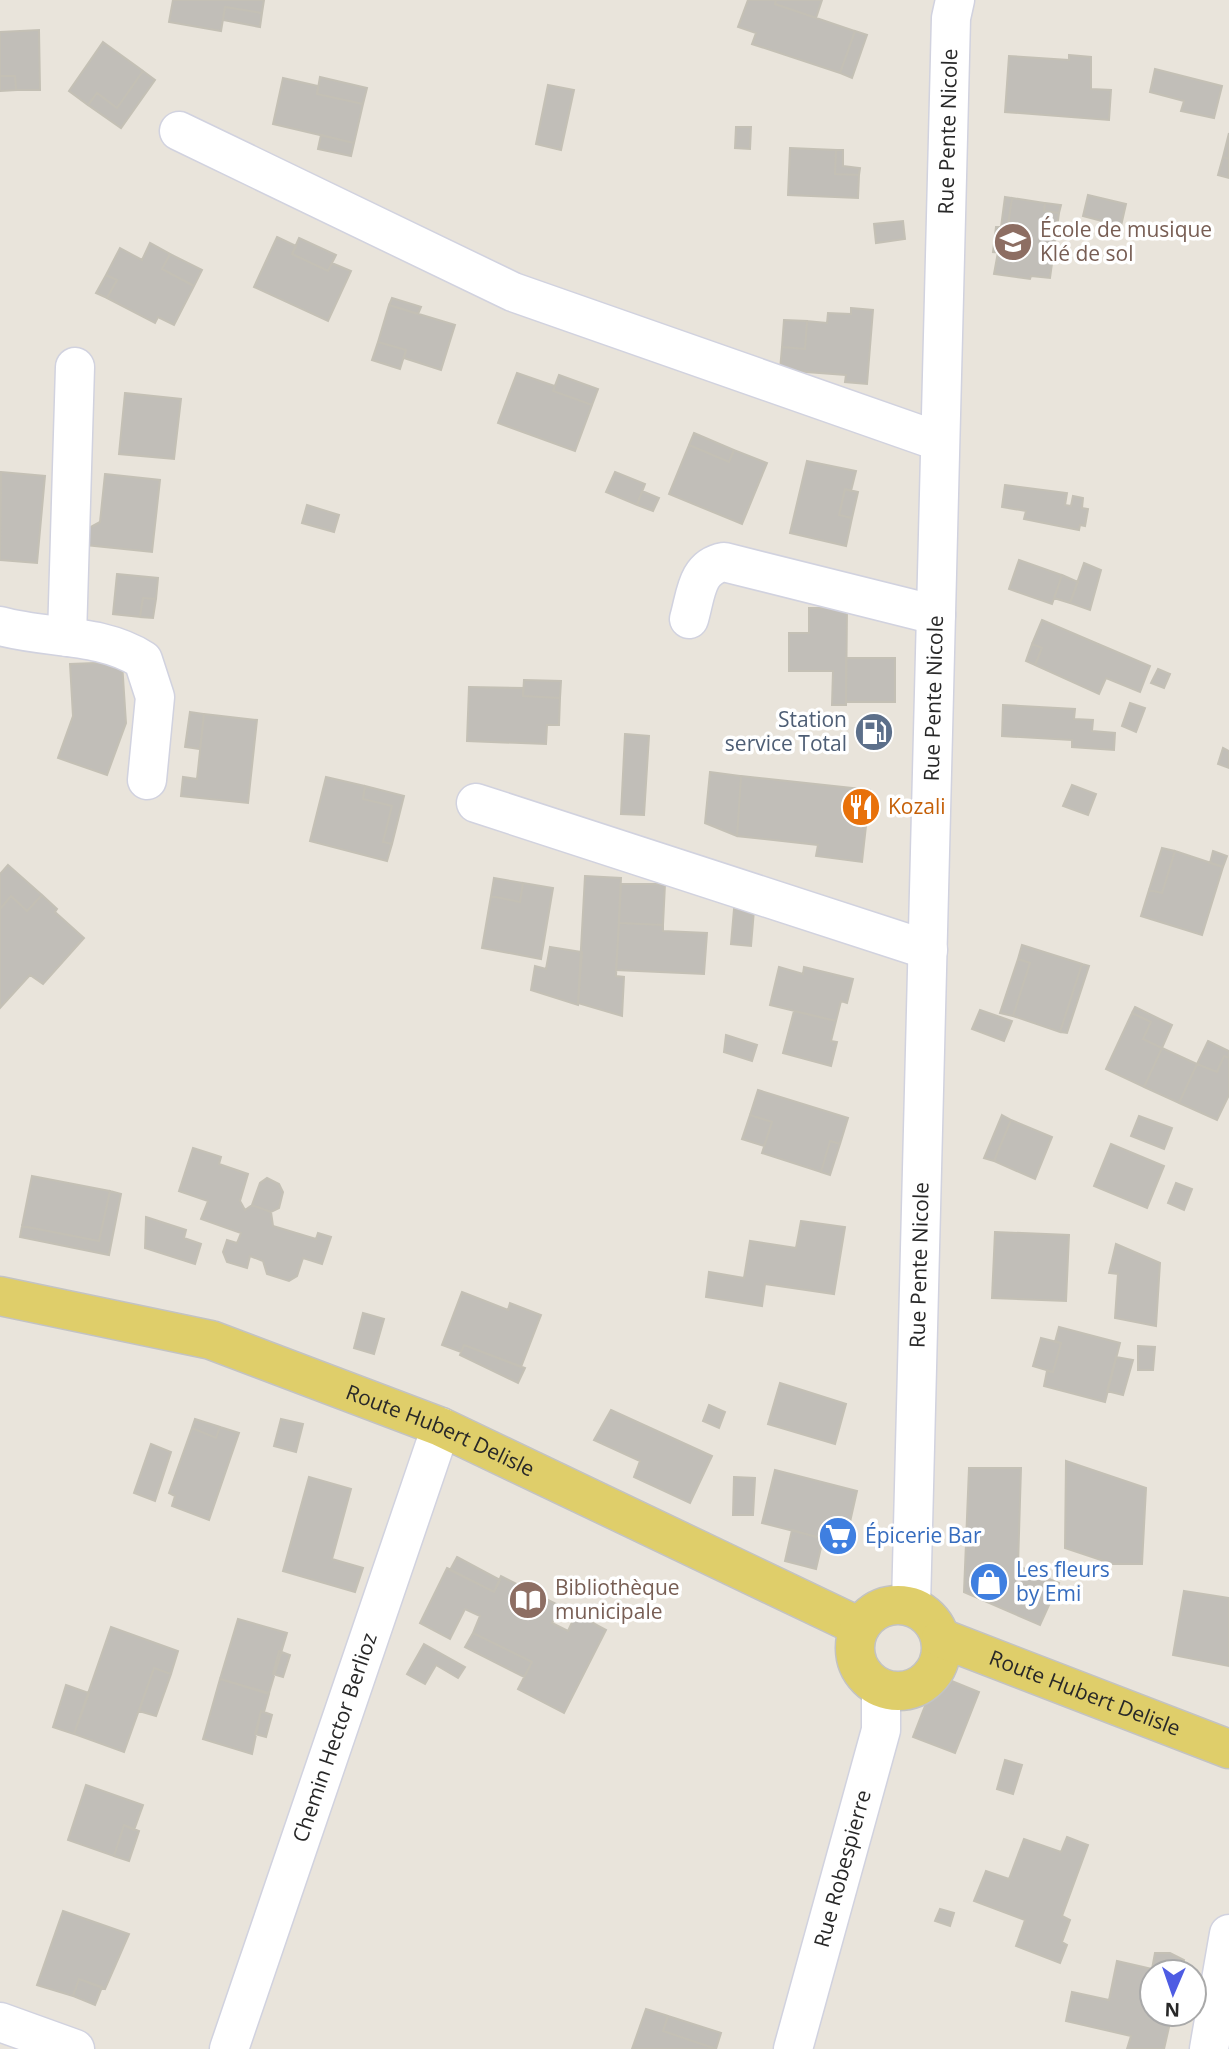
<svg xmlns="http://www.w3.org/2000/svg" width="1229" height="2049" font-family="'Open Sans',sans-serif">
  <style>
    .building { fill: #c1beb8; stroke: #c4c0b5; stroke-width: 2 }
    .lines { fill: none; stroke-linecap: round; stroke-linejoin: round }
    .minor-casing { stroke: #d1d2df; stroke-width: 41 }
    .major-casing { stroke: #c3c3c3; stroke-width: 41 }
    .minor { stroke: #fff; stroke-width: 38 }
    .major { stroke: #dfce6a; stroke-width: 38 }
    .labels { text-anchor: middle; stroke-width: 7; stroke-linejoin: round; paint-order: stroke }
    .street-label { font-size: 21px; fill: #282828; stroke: #fff }
    .education-label { font-size: 21px; fill: #785e54; stroke: #fff; text-anchor: start }
    .service-label { font-size: 21px; fill: #4e5e75; stroke: #fff; text-anchor: end }
    .food-label { font-size: 21px; fill: #c56008; stroke: #fff; text-anchor: start }
    .shop-label { font-size: 21px; fill: #366cbe; stroke: #fff; text-anchor: start }
  </style>
  <rect width="100%" height="100%" fill="#e9e4db"/>
  <path class="building" d="M173 0H264L262 13 225 7 221 31 169 22Z
    M748 0H776L775 4 855 31 840 73 752 44 756 33 738 27Z
    M776 0H822L816 18 775 4Z
    M225 7 262 13 260 27 223 20Z
    M39 30 40 90H16L15 76H0V32Z
    M855 31 867 35 852 78 840 73Z
    M103 42 143 71 117 108 97 93 88 105 69 91Z
    M1069 55 1091 57V89L1111 90 1109 120 1005 112 1009 56 1069 60Z
    M1155 69 1222 86 1214 118 1181 111 1184 101 1150 92Z
    M143 71 155 80 121 128 88 105 97 93 117 108Z
    M0 76H15L16 90 0 91Z
    M320 77 367 88 363 104 317 94Z
    M283 78 318 86 317 94 363 104 354 143 273 124Z
    M548 85 574 90 561 150 536 144Z
    M736 127H751L750 149 735 148Z
    M1229 133V159L1223 157Z
    M321 135 354 143 351 156 318 149Z
    M790 148 836 150 835 174 859 175 858 198 788 195Z
    M836 150H843V166L860 168 859 175 835 174Z
    M1223 157 1229 159V178L1218 175Z
    M1088 195 1126 204 1121 226 1083 216Z
    M1005 197 1012 198 1004 253 993 252 996 227H1001Z
    M1012 198 1045 203 1044 211 1059 213 1050 278 1031 276 1030 279 994 274 998 252 1004 253Z
    M1045 203 1061 205 1059 213 1044 211Z
    M903 221 905 239 876 243 874 224Z
    M277 237 296 246 292 254 328 271 332 263 351 271 328 321 254 287Z
    M299 238 336 255 328 271 292 254Z
    M150 243 170 254 162 269 194 286 174 325 158 317 155 323 107 298 117 280 106 275 120 248 142 260Z
    M170 254 202 270 194 286 162 269Z
    M106 275 117 280 107 298 96 293Z
    M392 298 421 307 418 314 389 305Z
    M389 305 455 325 441 370 404 358 406 350 378 342Z
    M851 308 873 310 867 384 845 382 846 375 780 370 782 347 805 349 807 321 827 323 828 313 851 314Z
    M784 320 807 321 805 349 782 347Z
    M378 342 406 350 400 369 372 360Z
    M517 373 555 386 553 391 592 405 575 451 498 423Z
    M559 375 598 389 592 405 553 391Z
    M125 393 181 399 174 459 119 454Z
    M694 433 734 450 729 462 689 445Z
    M689 445 729 462 734 450 767 463 742 524 669 494Z
    M807 461 856 471 851 491 845 489 839 515 852 518 846 546 790 533Z
    M1 472 45 476 37 563 0 560Z
    M615 472 645 484 637 505 606 492Z
    M105 474 160 480 152 552 86 545 89 528 100 522Z
    M1005 485 1067 493 1065 505 1071 506 1073 496 1083 498 1082 508 1088 509 1085 526 1080 525 1079 530 1024 519 1026 511 1002 507Z
    M845 489 858 492 852 518 839 515Z
    M642 491 659 498 653 511 637 505Z
    M307 505 339 515 334 532 302 523Z
    M1019 560 1062 575 1052 604 1009 589Z
    M1084 563 1101 570 1090 610 1070 603Z
    M117 574 158 578 156 599 143 598 140 617 113 614Z
    M1062 575 1078 582 1070 603 1054 598Z
    M143 598 156 599 153 618 140 617Z
    M809 608H847L846 705H832L833 671H789V633H809Z
    M1042 620 1150 666 1140 692 1106 678 1099 694 1035 665 1042 648 1032 644Z
    M1032 644 1042 648 1035 665 1026 661Z
    M846 658H895V702H846Z
    M122 662 126 723 107 775 58 758 73 716 70 664Z
    M1158 669 1170 674 1164 688 1151 683Z
    M524 680 561 681 560 698 523 696Z
    M469 687 523 688V696L560 698 559 725H547L546 744 467 741Z
    M1130 703 1145 708 1136 732 1122 726Z
    M1003 705 1075 709 1074 719 1093 720 1092 731 1115 733 1114 750 1072 747V740L1002 736Z
    M190 712 204 714 200 749 185 747Z
    M204 714 257 720 248 803 181 796 183 777 197 779Z
    M625 734 649 736 644 815 621 814Z
    M1223 748 1229 751V768L1218 764Z
    M710 772 741 776 737 836 705 823Z
    M741 776 870 790 862 862 816 856 818 845 737 836Z
    M326 777 365 786 363 799 392 806 383 842 392 844 387 861 310 841Z
    M1072 785 1096 794 1088 815 1063 806Z
    M365 786 404 796 392 844 383 842 392 806 363 799Z
    M1162 848 1175 851 1162 893 1149 890Z
    M1175 851 1223 867 1202 935 1141 916 1149 890 1162 893Z
    M1213 851 1227 856 1223 867 1210 863Z
    M8 865 42 895 27 911 11 896 0 909V874Z
    M585 876 621 878 616 976 624 977 622 1016 578 1003Z
    M494 878 523 883 520 902 491 896Z
    M523 883 553 888 541 959 482 948 491 896 520 902Z
    M621 884H665L663 925 619 923Z
    M42 895 57 909 55 912 84 938 43 984 30 975 0 1008V909L11 896 27 911Z
    M734 909 754 910 751 946 731 944Z
    M619 923 663 925V931L707 933 704 974 616 970Z
    M1022 945 1082 964 1060 1032 1013 1016 1030 963 1018 959Z
    M550 947 582 952 578 1005 531 990 535 966 546 969Z
    M1018 959 1030 963 1013 1016 1000 1013Z
    M1082 964 1089 966 1067 1033 1060 1032Z
    M779 967 803 974 804 967 853 979 847 1003 841 1001 836 1021 770 1005Z
    M1135 1007 1172 1025 1162 1048 1143 1039 1151 1022 1132 1013Z
    M980 1010 1012 1021 1004 1041 972 1029Z
    M794 1011 836 1021 831 1041 837 1042 831 1066 783 1053Z
    M1132 1013 1151 1022 1143 1039 1162 1048 1144 1087 1106 1069Z
    M726 1035 757 1045 752 1061 724 1052Z
    M1208 1041 1229 1051V1058L1224 1056 1217 1072 1197 1064Z
    M1162 1048 1197 1064 1179 1103 1144 1087Z
    M1224 1056 1229 1058V1095L1217 1120 1179 1103 1197 1064 1217 1072Z
    M758 1090 848 1118 840 1144 830 1141 821 1172 762 1153 772 1122 750 1115Z
    M750 1115 772 1122 764 1146 742 1139Z
    M1002 1115 1011 1120 994 1161 984 1158Z
    M1139 1116 1172 1128 1164 1149 1131 1136Z
    M1011 1120 1052 1137 1035 1179 994 1161Z
    M830 1141 840 1144 830 1175 821 1172Z
    M1111 1144 1164 1166 1147 1208 1094 1186Z
    M193 1148 221 1157 219 1164 248 1174 240 1201 245 1210 252 1205 271 1212 273 1226 316 1239 318 1233 331 1237 322 1264 303 1258 297 1276 289 1281 267 1274 263 1261 250 1256 247 1268 227 1262 223 1252 227 1240 237 1243 241 1233 201 1219 208 1201 179 1191Z
    M32 1176 110 1191 99 1241 22 1226Z
    M267 1178 279 1184 283 1192 279 1208 271 1212 252 1205 260 1183Z
    M1176 1183 1192 1189 1184 1210 1168 1203Z
    M110 1191 121 1194 109 1255 20 1237 22 1226 99 1241Z
    M146 1217 186 1230 184 1238 201 1244 195 1264 145 1248Z
    M801 1221 845 1227 834 1294 765 1284 762 1306 706 1297 709 1272 744 1278 750 1241 796 1248Z
    M995 1232 1069 1235 1066 1301 992 1298Z
    M1116 1244 1160 1263 1156 1326 1115 1318 1118 1274 1109 1273Z
    M462 1292 508 1310 510 1303 541 1315 521 1367 464 1345 461 1352 442 1345Z
    M363 1313 384 1319 374 1354 354 1348Z
    M1059 1327 1120 1343 1105 1402 1044 1386 1047 1371 1053 1372 1061 1343 1055 1342Z
    M1041 1338 1061 1343 1053 1372 1033 1366Z
    M464 1345 525 1368 518 1383 460 1355Z
    M1138 1346 1155 1347 1153 1370H1138Z
    M1116 1357 1133 1360 1123 1395 1107 1391Z
    M780 1383 846 1404 835 1444 768 1424Z
    M709 1405 725 1412 719 1428 703 1421Z
    M611 1410 712 1456 690 1503 634 1477 640 1461 594 1440Z
    M195 1419 220 1427 216 1438 192 1428Z
    M281 1419 303 1424 296 1452 274 1446Z
    M220 1427 239 1433 209 1520 172 1506 175 1496 169 1493 192 1428 216 1438Z
    M151 1444 171 1452 155 1501 134 1493Z
    M1066 1461 1146 1488 1142 1564H1113L1065 1548Z
    M969 1468H1021L1018 1566 1059 1583 1040 1625 964 1592Z
    M775 1470 857 1491 845 1544 762 1523Z
    M309 1477 351 1489 332 1559 363 1568 355 1592 283 1571Z
    M734 1477 755 1478 753 1515H733Z
    M792 1530 823 1539 816 1569 785 1561Z
    M457 1557 500 1580 494 1592 450 1570Z
    M447 1568 494 1592 501 1576 560 1606 552 1623 568 1631 576 1614 606 1630 564 1713 518 1689 532 1662 473 1633 480 1616 465 1609 450 1639 420 1623Z
    M1184 1591 1229 1598V1666L1173 1655Z
    M238 1619 287 1633 269 1693 220 1679Z
    M111 1627 178 1651 171 1674 154 1668 124 1752 74 1734Z
    M473 1633 532 1662 524 1677 465 1647Z
    M424 1644 465 1667 458 1678 436 1665 425 1684 407 1674Z
    M279 1651 290 1655 283 1677 273 1674Z
    M154 1668 171 1674 156 1716 139 1711Z
    M937 1675 979 1692 955 1753 913 1737Z
    M220 1679 269 1694 264 1712 261 1711 252 1754 203 1739Z
    M66 1685 89 1693 74 1734 53 1727Z
    M261 1711 272 1715 266 1737 255 1734Z
    M1005 1760 1022 1765 1013 1794 997 1789Z
    M86 1785 143 1805 134 1830 124 1825 114 1856 68 1840Z
    M124 1825 139 1831 129 1861 114 1856Z
    M1067 1837 1088 1845 1062 1916 1070 1920 1062 1942 1067 1945 1060 1963 1016 1946 1025 1920 974 1901 986 1871 1009 1879 1024 1839 1061 1852Z
    M940 1909 954 1913 950 1926 935 1921Z
    M63 1911 129 1934 105 1989 79 1979 73 1996 37 1985Z
    M1155 1953H1170L1184 1960 1181 1972H1152V2014H1172L1164 2049H1127L1131 2036 1066 2021 1072 1992 1109 2000 1117 1961 1152 1969Z
    M79 1979 102 1987 95 2005 73 1996Z
    M646 2009 668 2016 663 2031 716 2049H632Z
    M668 2016 721 2033 716 2049 663 2031Z"/>
  <g class="lines">
    <g class="minor-casing">
      <g id="minor">
        <path d="M179 131 513 292 938 441"/>
        <path d="M689 619C696 595 696 567 724 562L936 615"/>
        <path d="M0 626C47 639 101 633 143 660L155 697 147 780"/>
        <path d="M67 637 75 367"/>
        <path d="M476 803 928 950"/>
        <path id="s1" d="M911 1606 951 18 955 0"/>
        <path d="M0 2022 75 2049"/>
        <path id="s2" d="M229 2049 441 1427"/>
        <path id="s3" d="M793 2049 881 1730V1688"/>
        <path d="M1209 2049 1229 1934"/>
      </g>
    </g>
    <g class="major-casing">
      <g id="major">
        <path id="s4" d="M0 1296 211 1340 441 1427 860 1627"/>
        <circle cx="898" cy="1648" r="43"/>
        <path id="s5" d="M941 1638 1229 1749"/>
      </g>
    </g>
    <use href="#minor" class="minor"/>
    <use href="#major" class="major"/>
  </g>
  <defs>
    <g id="school-disc" transform="scale(2.0125)"><circle r="9.5" fill="#8d6e63" stroke="#fff"/><path d="M0-5L7-2L0 1L-7-2ZM-4 1L0 2.5L4 1V4Q0 6-4 4Z" fill="#fff"/></g>
    <g id="fuel-disc" transform="scale(2.0125)"><circle r="9.5" fill="#5c6f8a" stroke="#fff"/><path d="M-5.5-6h7V0h2V4h1.3V-2.5L3-4.5l.8-.8L6-3V5H2.5V1h-1V6h-7ZM-4.2-4.7v3.2H.2V-4.7Z" fill="#fff"/></g>
    <g id="restaurant-disc" transform="scale(2.0125)"><circle r="9.5" fill="#e8710a" stroke="#fff"/><path d="M-5-6h1v4h1v-4h1v4h1v-4h1v5L-1.5 .5V6h-2V.5L-5-1ZM5-6V6H3V1.5H1.5Q1.5-4 5-6Z" fill="#fff"/></g>
    <g id="supermarket-disc" transform="scale(2.0125)"><circle r="9.5" fill="#3f7fe0" stroke="#fff"/><path d="M-6-5.5h2.5l.6 2H6L4.5 2H-2.5L-4.4-4H-6ZM-1.5 3.2a1.3 1.3 0 1 0 .1 0ZM3 3.2a1.3 1.3 0 1 0 .1 0Z" fill="#fff"/></g>
    <g id="shop-disc" transform="scale(2.0125)"><circle r="9.5" fill="#3f7fe0" stroke="#fff"/><path d="M-5-2.5h2.3a2.7 3.5 0 0 1 5.4 0H5L5.5 6h-11ZM-1.5-2.5h3a1.5 2.3 0 0 0-3 0Z" fill="#fff"/></g>
    <g id="library-disc" transform="scale(2.0125)"><circle r="9.5" fill="#8d6e63" stroke="#fff"/><path d="M-6-4Q-3-5.5-.7-3.5V5Q-3 3-6 4ZM6-4Q3-5.5 .7-3.5V5Q3 3 6 4Z" fill="#fff"/></g>
  </defs>
  <g fill-rule="evenodd">
    <use href="#school-disc" x="1013" y="242"/>
    <use href="#fuel-disc" x="874" y="732"/>
    <use href="#restaurant-disc" x="861" y="807"/>
    <use href="#supermarket-disc" x="838" y="1536"/>
    <use href="#shop-disc" x="989" y="1582"/>
    <use href="#library-disc" x="528" y="1600"/>
  </g>
  <g class="labels">
    <g class="street-label">
      <text dy="7" stroke="none"><textPath href="#s1" startOffset="1475">Rue Pente Nicole</textPath></text>
      <text dy="7" stroke="none"><textPath href="#s1" startOffset="908">Rue Pente Nicole</textPath></text>
      <text dy="7" stroke="none"><textPath href="#s1" startOffset="341">Rue Pente Nicole</textPath></text>
      <text dy="7" stroke="none"><textPath href="#s4" startOffset="462">Route Hubert Delisle</textPath></text>
      <text dy="7" stroke="none"><textPath href="#s5" startOffset="154">Route Hubert Delisle</textPath></text>
      <text dy="7" stroke="none"><textPath href="#s2" startOffset="329">Chemin Hector Berlioz</textPath></text>
      <text dy="7" stroke="none"><textPath href="#s3" startOffset="187">Rue Robespierre</textPath></text>
    </g>
    <g class="education-label">
      <text x="1040" y="237">École de musique<tspan x="1040" dy="24">Klé de sol</tspan></text>
      <text x="555" y="1595">Bibliothèque<tspan x="555" dy="24">municipale</tspan></text>
    </g>
    <g class="service-label">
      <text x="847" y="727">Station<tspan x="847" dy="24">service Total</tspan></text>
    </g>
    <g class="food-label">
      <text x="888" y="814">Kozali</text>
    </g>
    <g class="shop-label">
      <text x="865" y="1543">Épicerie Bar</text>
      <text x="1016" y="1577">Les fleurs<tspan x="1016" dy="24">by Emi</tspan></text>
    </g>
  </g>
  <g transform="translate(1173 1993) rotate(182)"><circle r="33" fill="#ffffff" stroke="#a9a9a9" stroke-width="2"/>
  <path d="M0-5L12 26L0 18L-12 26Z" fill="#4e5ce3"/>
  <text y="-10" font-size="19" font-weight="bold" text-anchor="middle" fill="#282828">N</text>
  </g>
</svg>
